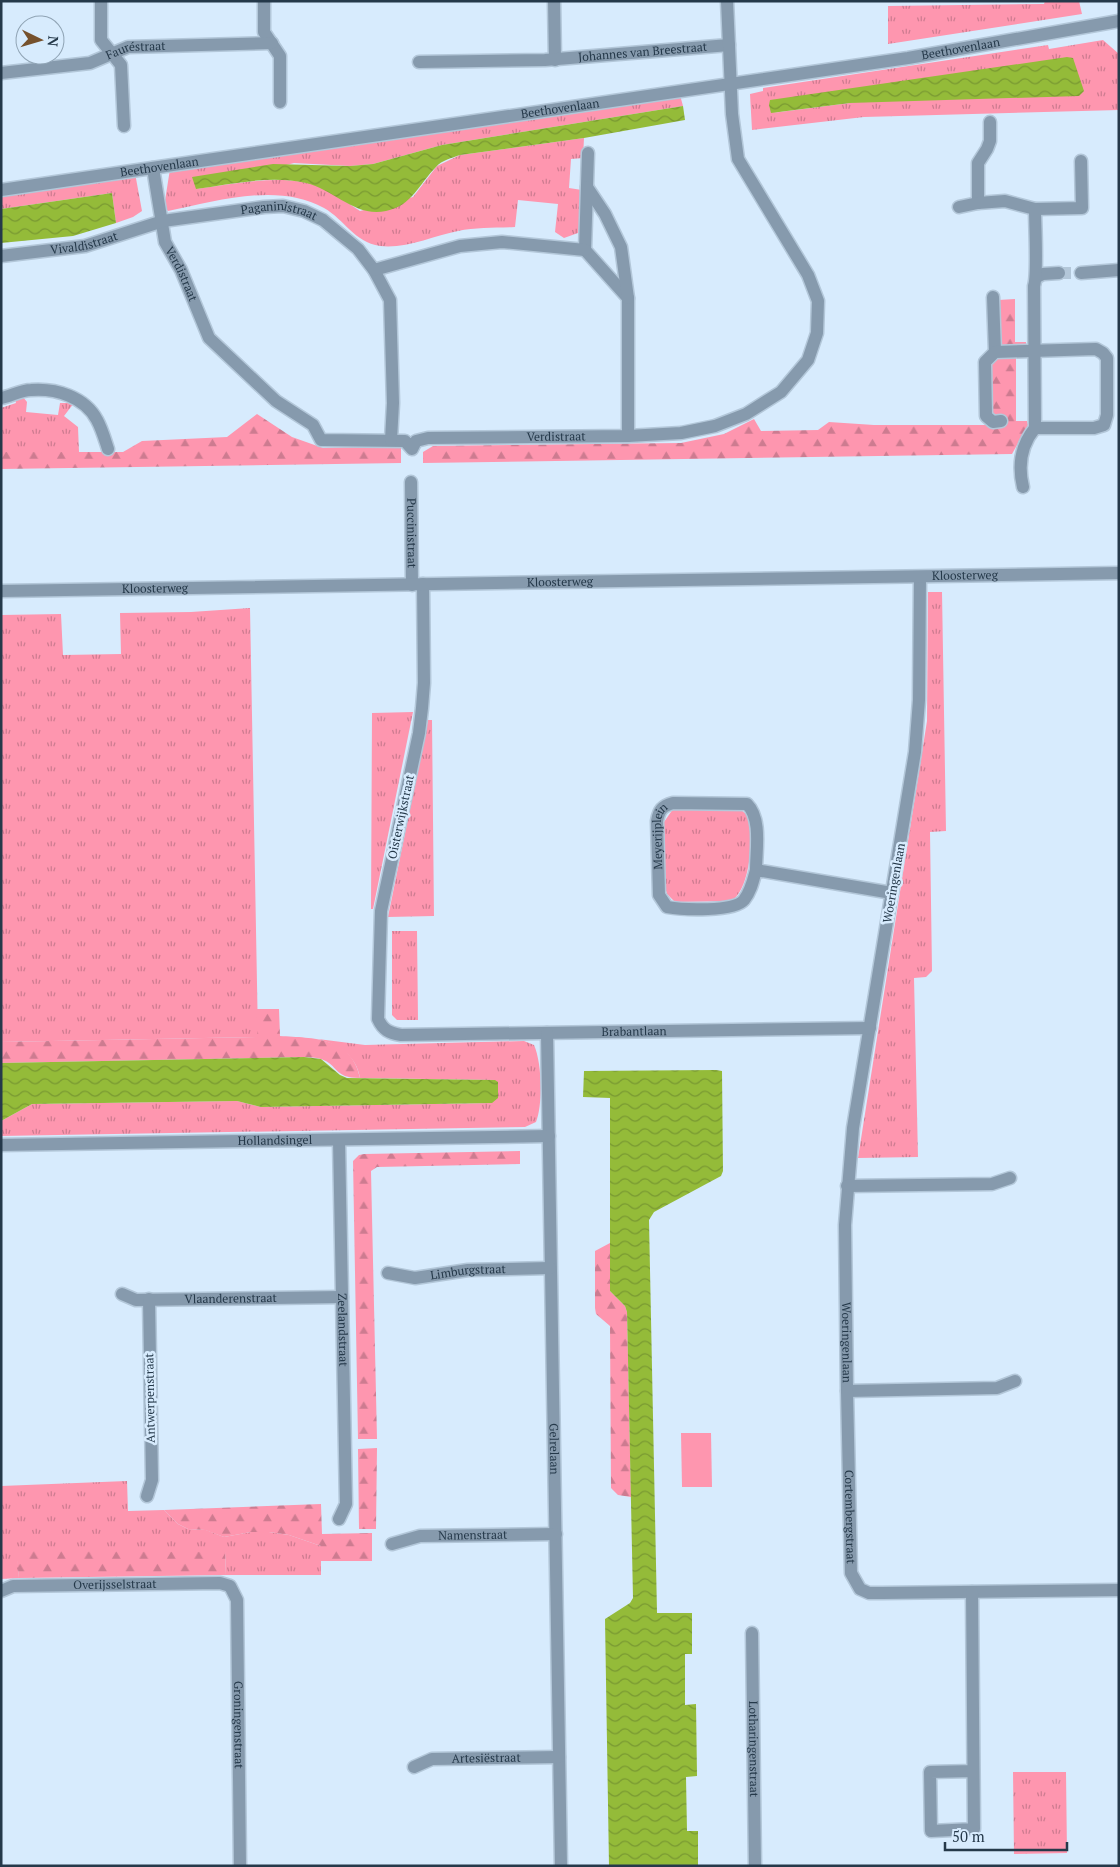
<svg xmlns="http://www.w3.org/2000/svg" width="1120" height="1867" font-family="'PT Serif',serif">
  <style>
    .grass { fill: url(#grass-tufts); fill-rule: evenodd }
    .forest { fill: url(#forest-firs) }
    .pitch { fill: #fe96af }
    .water { fill: url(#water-waves) }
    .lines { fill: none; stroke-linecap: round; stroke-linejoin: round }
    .minor-tunnel { stroke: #b3c7d9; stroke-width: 12; stroke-dasharray: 12 6; stroke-linecap: butt }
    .minor-casing { stroke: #b3c7d9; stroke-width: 15 }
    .minor { stroke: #869aad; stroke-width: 12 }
    .labels { text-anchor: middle; stroke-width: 5; stroke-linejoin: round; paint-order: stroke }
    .street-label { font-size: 12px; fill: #25394a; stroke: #d7ebfd }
  </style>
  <defs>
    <pattern id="grass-tufts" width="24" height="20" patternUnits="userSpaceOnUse" patternTransform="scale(1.25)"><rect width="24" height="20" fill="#fe96af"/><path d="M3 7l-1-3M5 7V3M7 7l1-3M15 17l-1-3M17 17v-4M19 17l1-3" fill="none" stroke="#cd7b90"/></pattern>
    <pattern id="forest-firs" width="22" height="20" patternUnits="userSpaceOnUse" patternTransform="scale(1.25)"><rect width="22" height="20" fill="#fe96af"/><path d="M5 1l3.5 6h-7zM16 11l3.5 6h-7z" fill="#cd7b90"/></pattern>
    <pattern id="water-waves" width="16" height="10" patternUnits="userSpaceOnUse" patternTransform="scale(1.25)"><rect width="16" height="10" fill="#94bb39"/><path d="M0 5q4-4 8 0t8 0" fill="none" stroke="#799932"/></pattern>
  </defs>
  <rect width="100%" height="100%" fill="#d7ebfd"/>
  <path class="grass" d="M1045 1H1079L1082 14 888 44V6L1044 4Z
    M1103 40 1119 54V110L864 117 752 130 750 94 763 91V88L1048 45 1049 49ZM1067 57 850 103 772 113Z
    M680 95 683 106 442 145 373 164 350 166 294 163 196 189C234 184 287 172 323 188 336 194 348 203 360 211L413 197 437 166 460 155 584 138 583 158 571 159 569 188 582 190V219L578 233 564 238 555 232 558 204 518 200 515 227C496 228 476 227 458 231 433 236 406 249 380 246 354 242 345 220 324 208 278 182 217 201 168 211L164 207 170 169Z
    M135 173 142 211 133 217 116 223 112 193 1 209V193Z
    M23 397 27 402 26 412 58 415 60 403H74L64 416 78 427 79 452H1V408L16 403 15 399Z
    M928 592H942L946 831 930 832 932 971 926 977 914 978 918 1157 858 1158 927 721Z
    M250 608 258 1037 1 1042V615L61 614 63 655 121 654 120 613 191 612Z
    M413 712 373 909H371L372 713Z
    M428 720H432L434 916 388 917Z
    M673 809H740L747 815C754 836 751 887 732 901L675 902 667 894 665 887 664 822Z
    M392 931H417L418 1020H397L392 1015Z
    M318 1039 365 1045 524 1041 534 1045C542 1063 543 1104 536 1122L525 1127 1 1136V1121L32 1104 237 1101 261 1107 492 1103 495 1080 360 1078C356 1055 339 1045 318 1039Z
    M127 1481 128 1511 164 1510 178 1524 188 1529 206 1530 224 1537 251 1532H269L289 1535 321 1546V1575H226L225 1552H17L19 1578 1 1579V1486Z
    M1013 1772H1066L1067 1853 1014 1854Z"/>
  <path class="forest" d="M1015 299V342H1026V347L1003 348 999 344 998 300Z
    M996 357H1016V421H1027L1028 425 1012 454 423 463V452L433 446 681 443 724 434 754 419 761 431 818 430 829 422 874 425H1003L992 414 990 363Z
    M257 414 292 437 323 448 401 446V463L1 469V452H123L142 441 227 437Z
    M257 1009H279L280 1036C313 1038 352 1037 360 1078 333 1078 339 1065 321 1059 316 1057 309 1058 304 1057L1 1063V1042L257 1037Z
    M520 1151V1164L377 1167 371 1171 377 1439H358L353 1161 359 1155 364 1154Z
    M610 1243V1291L625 1306 627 1312 631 1497 618 1495 611 1488 610 1326 596 1314 595 1308V1251Z
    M377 1448 376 1529H359L358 1449Z
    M321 1504 322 1534 372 1533V1561H321V1546L289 1535 269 1532H251L224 1537 205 1530 188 1529 178 1524 164 1510Z
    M16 1551 225 1552 226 1575 19 1578Z"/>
  <path class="pitch" d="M711 1433 712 1487H682L681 1433Z"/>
  <path class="water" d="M1067 57 1073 58 1084 91 1079 96 850 103 771 113 769 105 770 100Z
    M683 106 685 120 584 138 460 155C452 158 442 160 436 167 419 184 412 206 386 211 356 218 335 190 306 183 270 175 231 184 196 189L192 177 273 164 350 166 373 164 442 145Z
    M112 193 116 223 73 236 1 243V209Z
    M304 1057 321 1059 340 1075 347 1078 495 1080 498 1082V1098L492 1103 261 1107 237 1101 32 1104 1 1121V1063Z
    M716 1070 722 1071 723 1171 721 1176 654 1212 649 1220 657 1613H692V1654H685V1705L696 1704 697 1776 686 1777 687 1831H698V1866H609L605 1619 630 1603 633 1598 627 1312 625 1306 610 1291V1098L583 1097 584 1071Z"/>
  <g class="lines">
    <path class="minor-tunnel" d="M1059 273H1081"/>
    <g class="minor-casing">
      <g id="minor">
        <path d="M101 1V40L121 65 124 126"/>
        <path d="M264 1V32L280 56V102"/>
        <path d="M554 1 555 60"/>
        <path id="s1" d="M419 62 545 60 729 45"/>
        <path id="s2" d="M1 73 90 63 128 47 272 43"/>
        <path d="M588 153 585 250 628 298V436"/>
        <path id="s3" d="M153 168 165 242 181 270 209 338 276 401 313 425 321 440 405 441 412 449 416 441 428 438 628 436 681 433 715 426 746 414 781 392 808 360 817 333 818 301 808 275 738 159 732 114 727 1"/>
        <path d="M587 187 605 214 621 247 628 298"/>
        <path id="s4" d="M1 190 908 58 1119 21"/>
        <path d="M978 203V163L987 149 990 141V122"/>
        <path d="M959 207 978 203 1005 201 1035 209 1082 208 1081 161"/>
        <path id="s5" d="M1 256 85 246 163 221 264 207 283 206 304 211 323 220 358 249 374 270 390 300 393 403 391 440"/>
        <path d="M374 270 460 246 502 242 585 250"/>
        <path d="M1081 273 1119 270"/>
        <path d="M1037 277 1043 274 1059 273"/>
        <path d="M993 297 995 352"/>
        <path d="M1 398C11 396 21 390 31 390 56 388 85 397 97 420 102 429 105 440 108 449"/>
        <path d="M1001 421 993 422 986 416 985 362 995 352 1096 349 1103 353 1107 358V415L1104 425 1094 428H1035"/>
        <path id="s6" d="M411 482 412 585"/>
        <path d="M1023 487C1018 466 1021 445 1035 428L1034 286C1038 274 1035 227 1035 209"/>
        <path id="s7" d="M920 577 919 700 915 752 853 1128 845 1225 847 1391 997 1388 1015 1381"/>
        <path id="s8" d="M423 584 424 683 422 708 419 733 381 911 378 1019C383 1030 389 1033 401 1035L870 1028"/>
        <path id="s9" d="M1 591 1119 573"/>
        <path id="s10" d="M756 870C753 881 751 891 744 900 734 912 683 910 667 907L659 895 657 821C659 810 662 806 673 803L747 804C762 819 756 850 756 870L892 893"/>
        <path id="s11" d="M547 1033 561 1866"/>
        <path id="s12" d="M339 1140 346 1504 339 1519"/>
        <path id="s13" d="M1 1145 549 1136"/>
        <path d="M847 1186 992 1184 1010 1178"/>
        <path id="s14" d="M388 1273 415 1278 468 1270 550 1268"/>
        <path id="s15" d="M122 1294 136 1300 342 1297"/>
        <path id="s16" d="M847 1391 851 1573 860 1589 869 1593H882L1119 1590"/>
        <path d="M147 1496 152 1480 149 1299"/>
        <path id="s17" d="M392 1544 420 1536 556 1534"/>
        <path id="s18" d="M1 1591 13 1586 220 1583 230 1586 237 1600 240 1866"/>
        <path d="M972 1592C972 1671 973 1750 974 1829L931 1831 930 1772 973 1771"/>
        <path id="s19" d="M752 1633 755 1866"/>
        <path id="s20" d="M414 1767 432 1759 559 1757"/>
      </g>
    </g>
    <use href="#minor" class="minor"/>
  </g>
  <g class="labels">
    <g class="street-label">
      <text dy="4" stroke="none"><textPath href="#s4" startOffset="970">Beethovenlaan</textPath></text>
      <text dy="4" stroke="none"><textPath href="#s2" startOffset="138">Fauréstraat</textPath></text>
      <text dy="4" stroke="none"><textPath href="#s1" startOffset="224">Johannes van Breestraat</textPath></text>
      <text dy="4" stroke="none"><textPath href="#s4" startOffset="565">Beethovenlaan</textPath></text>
      <text dy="4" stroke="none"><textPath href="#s4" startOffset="160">Beethovenlaan</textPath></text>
      <text dy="4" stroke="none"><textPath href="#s5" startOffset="284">Paganinistraat</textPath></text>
      <text dy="4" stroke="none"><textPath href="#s5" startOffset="84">Vivaldistraat</textPath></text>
      <text dy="4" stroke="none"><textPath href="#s3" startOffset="111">Verdistraat</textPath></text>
      <text dy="4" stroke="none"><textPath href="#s3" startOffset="578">Verdistraat</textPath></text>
      <text dy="4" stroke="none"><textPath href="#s6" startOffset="51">Puccinistraat</textPath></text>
      <text dy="4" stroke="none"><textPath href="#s9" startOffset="964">Kloosterweg</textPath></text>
      <text dy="4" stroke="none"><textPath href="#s9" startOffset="559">Kloosterweg</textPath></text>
      <text dy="4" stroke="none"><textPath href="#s9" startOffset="154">Kloosterweg</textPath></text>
      <text transform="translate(401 817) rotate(-78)" y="4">Oisterwijkstraat</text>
      <text dy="4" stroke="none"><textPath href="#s10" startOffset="185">Meyerijplein</textPath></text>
      <text transform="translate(894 883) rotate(-80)" y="4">Woeringenlaan</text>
      <text dy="4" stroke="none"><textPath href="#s8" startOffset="702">Brabantlaan</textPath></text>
      <text dy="4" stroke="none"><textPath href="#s13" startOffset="274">Hollandsingel</textPath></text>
      <text dy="4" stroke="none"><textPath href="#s14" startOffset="81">Limburgstraat</textPath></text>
      <text dy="4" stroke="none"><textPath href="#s15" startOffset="110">Vlaanderenstraat</textPath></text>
      <text dy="4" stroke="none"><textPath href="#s12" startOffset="190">Zeelandstraat</textPath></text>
      <text dy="4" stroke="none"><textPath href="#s7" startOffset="771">Woeringenlaan</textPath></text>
      <text transform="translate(150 1398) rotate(-91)" y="4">Antwerpenstraat</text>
      <text dy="4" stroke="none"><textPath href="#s11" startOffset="416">Gelrelaan</textPath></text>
      <text dy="4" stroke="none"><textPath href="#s16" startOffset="126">Cortembergstraat</textPath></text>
      <text dy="4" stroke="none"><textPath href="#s17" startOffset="82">Namenstraat</textPath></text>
      <text dy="4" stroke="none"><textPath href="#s18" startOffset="115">Overijsselstraat</textPath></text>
      <text dy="4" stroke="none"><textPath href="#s18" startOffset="371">Groningenstraat</textPath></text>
      <text dy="4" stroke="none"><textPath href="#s19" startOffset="116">Lotharingenstraat</textPath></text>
      <text dy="4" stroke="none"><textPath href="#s20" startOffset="74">Artesiëstraat</textPath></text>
    </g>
  </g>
  <rect width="1120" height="1867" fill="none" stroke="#25394a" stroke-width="5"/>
  <g transform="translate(40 40) rotate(95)"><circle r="24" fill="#d7ebfd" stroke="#90a4b5"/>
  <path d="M0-4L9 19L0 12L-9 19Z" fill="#76512c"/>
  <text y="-8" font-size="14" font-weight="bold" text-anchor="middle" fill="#25394a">N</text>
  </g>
  <path d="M945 1842v8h122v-8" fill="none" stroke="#25394a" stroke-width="2.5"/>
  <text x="952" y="1842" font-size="15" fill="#25394a" stroke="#d7ebfd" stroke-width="4" paint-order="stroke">50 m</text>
</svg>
